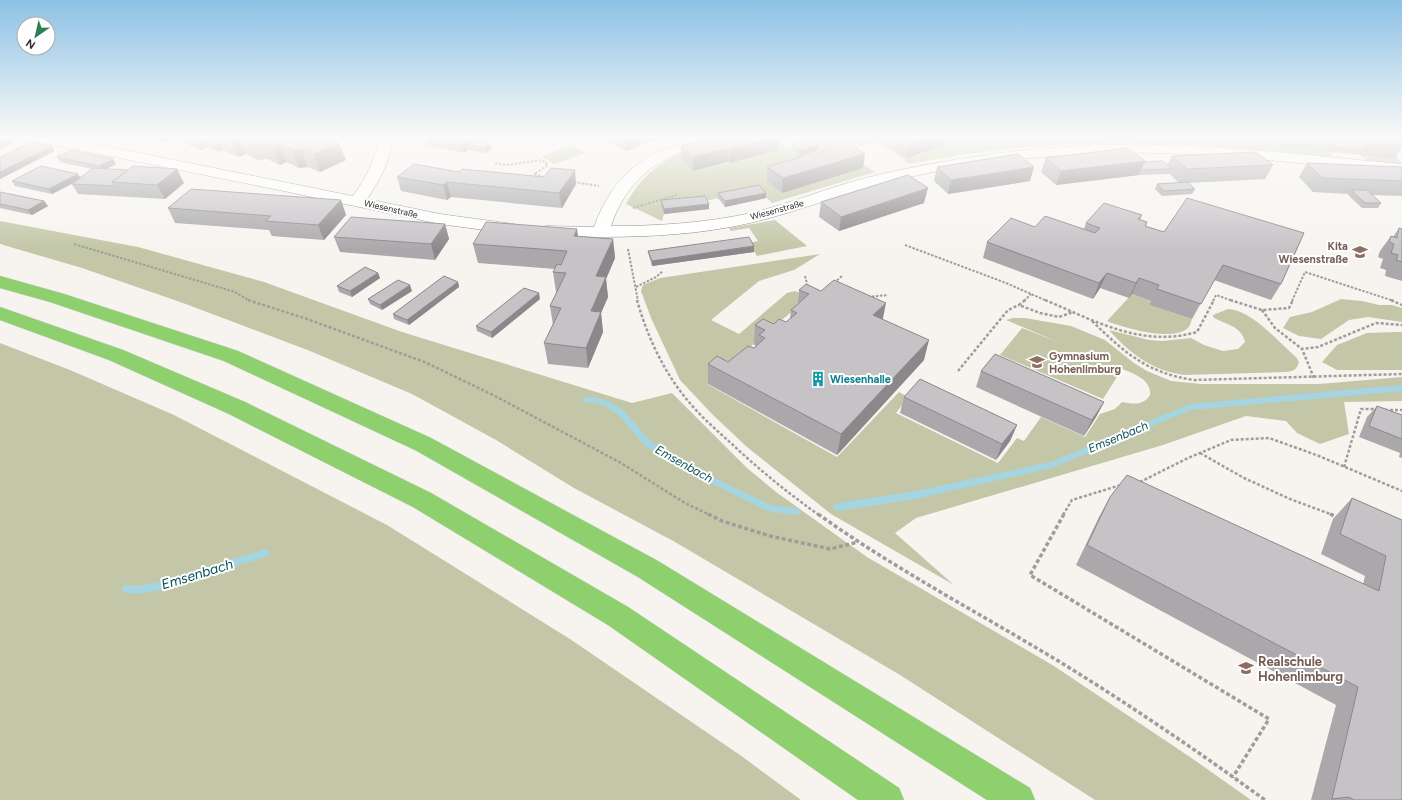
<svg xmlns="http://www.w3.org/2000/svg" width="1402" height="800" font-family="Figtree,sans-serif">
  <style>
    .green { fill: #c3c7a7 }
    .lines { fill: none; stroke-linecap: round; stroke-linejoin: round }
    .stream { fill: #a5d5e0; fill-rule: evenodd }
    .street-casing { stroke: #7d7a76; stroke-width: 1 }
    .highway-casing { stroke: #d2d2d1; stroke-width: 1 }
    .path-far2 { stroke: #9f9d9a; stroke-width: 2; stroke-dasharray: 2.5 1.5; stroke-linecap: butt }
    .path-far1 { stroke: #9f9d9a; stroke-width: 2.5; stroke-dasharray: 3 2; stroke-linecap: butt }
    .path { stroke: #9f9d9a; stroke-width: 3.5; stroke-dasharray: 4 2.5; stroke-linecap: butt }
    .street { fill: #fff; fill-rule: evenodd }
    .highway { fill: #8ed06e; fill-rule: evenodd }
    .wall { fill: #aaa8ab }
    .shaded-wall { fill: #8b888b }
    .building { fill: #c6c3c7; stroke: #8b888b }
    .labels { text-anchor: middle; stroke-width: 4; stroke-linejoin: round; paint-order: stroke }
    .far-street-label { font-size: 9px; fill: #32312f; stroke: #fff }
    .education-label { font-size: 11px; font-weight: bold; fill: #785e54; stroke: #fff; text-anchor: end }
    .culture-label { font-size: 11px; font-weight: bold; fill: #0d838f; stroke: #fff; text-anchor: start }
    .water-label { font-size: 12px; font-style: italic; fill: #084f5b; stroke: #fff }
    .near-education-label { font-size: 13px; font-weight: bold; fill: #785e54; stroke: #fff; text-anchor: start }
    .near-water-label { font-size: 14px; font-style: italic; fill: #084f5b; stroke: #fff }
  </style>
  <rect width="100%" height="100%" fill="#f7f4f0"/>
  <path class="green" d="M774 138 800 155 806 145 796 138H1385L1402 164 1366 160 1360 155 1332 152 1333 157C1263 150 1193 143 1122 143 1051 143 980 150 909 164L904 161 906 160 876 142 844 152 875 172 772 203 759 190 705 201 664 214 662 221 626 204C640 178 658 162 685 152L682 160 693 171 745 159 744 158Z
    M573 145 586 153 554 164 542 156Z
    M775 220 807 246 757 256 749 243 758 241 749 228 731 231 729 228Z
    M0 221 138 247 264 282 402 332 632 403 672 393 747 468 776 492 867 557 1054 666 1193 759 1251 800H1095L900 675 675 542 574 488 496 440 412 394 310 351 183 303 82 268 0 244Z
    M820 254 794 270 759 281 711 320 739 334 787 293 795 291 800 293 803 302 707 384 837 457 899 392 908 397 896 413 998 463 1017 438 1024 441 1041 417 1085 437 1100 414 1115 409 1122 402C1133 404 1143 406 1150 395 1152 380 1133 373 1122 369L1103 399 1000 355 1022 328 1058 342 1006 320 1013 318H1025L1071 326 1105 340 1134 363 1147 371 1171 381 1201 384H1319L1402 377V401L1344 402 1349 434 1320 444 1297 433 1286 421 1246 416 1163 445 916 518 895 533 954 585 831 514 747 447 713 415 680 380 651 318 641 291 643 285 660 278Z
    M1132 294 1151 301 1149 305 1192 319C1191 322 1190 326 1188 328 1173 342 1124 328 1107 321Z
    M1341 299 1362 301 1379 305H1392L1402 308V322L1368 317 1349 320 1321 339 1299 336 1283 328 1290 317 1312 312Z
    M1228 309C1252 310 1278 342 1296 357L1299 362C1297 369 1294 371 1287 372L1184 375C1153 371 1129 353 1109 330L1149 340 1162 341 1191 338 1204 345 1223 351 1238 349 1245 342C1241 325 1225 325 1213 317V315Z
    M1397 332H1402V370H1337L1322 362 1337 345 1367 333Z
    M0 343 70 370 174 415 387 525 570 639 740 755 801 800H0Z"/>
  <g class="lines">
    <path class="stream" d="M1402 385V391L1191 410 1052 468 916 499 838 511 835 510 833 507 835 504 838 503 916 491 1050 462 1190 404Z
      M586 397H595L611 402 624 411 651 442 717 479 771 505 798 508 800 511 798 514 795 515 767 511 711 483 645 446 618 415 605 406 595 403 583 402 582 400 583 398Z
      M265 549 268 550 270 553 268 556 156 591C145 593 134 596 123 592L122 589 123 586 127 585 138 586 156 583Z"/>
    <g class="street-casing">
      <path id="street" d="M33 138H65L353 196C366 178 375 160 379 138H393C390 161 380 180 367 199L440 214 513 224 519 225 522 229 519 233 513 234 440 224 284 191 40 142 35 141Z
        M700 138H727L725 141C709 145 692 148 677 154 644 167 622 193 611 226 658 226 705 223 751 213 785 205 817 192 851 182 891 171 932 163 973 157 1035 147 1099 143 1161 145 1242 147 1322 157 1402 164V174C1321 166 1241 155 1159 153 1097 152 1035 156 973 165 936 171 899 178 863 189 825 200 789 214 750 223 684 238 615 238 547 236L541 235 538 231 541 227 547 226 594 227C614 172 646 151 700 138Z"/>
    </g>
    <g class="highway-casing">
      <path id="highway" d="M0 276 64 294 238 351 431 438 658 561 1030 788 1035 800H987L638 577 415 450 224 361 50 302 0 288Z
        M0 307 123 350 245 402 431 493 628 607 899 788 904 800H858L608 625 413 507 229 414 109 360 0 320Z"/>
    </g>
    <path class="path-far2" d="M495 163 507 165 542 160 548 165 534 174 544 177
      M574 182 599 186
      M633 208 677 195
      M74 244 235 292 250 301
      M905 245 1006 283 1047 301
      M628 249 638 301
      M805 276 808 287
      M834 283 842 276
      M636 287 656 277 663 271
      M868 297 888 295
      M1024 301 1031 294
      M1213 301 1216 295 1233 301
      M1292 301 1305 272 1394 301"/>
    <path class="path-far1" d="M248 300 307 319 427 363 495 396 621 463 685 503 710 515
      M637 300C647 336 664 373 689 402 702 418 719 432 734 446 761 471 789 494 819 515
      M1025 300 1019 305 1040 313 1059 317 1073 312
      M1045 300C1095 321 1142 348 1197 332L1214 300
      M1230 300 1262 310 1289 308 1293 300
      M1391 300 1402 305
      M1262 310 1275 328 1302 349
      M1092 321C1125 353 1147 373 1194 380L1402 374
      M958 371 1008 310 1019 305
      M1314 378 1302 349 1318 347 1376 323 1402 325
      M1385 410H1402
      M1200 453 1244 478 1290 499 1333 515
      M1344 467 1361 409H1376
      M1140 482 1188 458 1231 440 1269 438 1319 456 1402 491
      M1063 515 1072 500 1121 485"/>
    <path class="path" d="M708 514 722 521 770 536 830 549 858 542
      M818 514C895 569 979 613 1060 662 1130 705 1199 752 1265 800
      M1064 514 1030 575 1269 719 1233 777
      M1330 514 1337 517"/>
    <use href="#street" class="street"/>
    <use href="#highway" class="highway"/>
  </g>
  <path class="wall" d="M155 138H325L346 160 320 172 308 167 299 168 287 162 280 165 267 159 258 160 246 154 239 157 223 150 218 152 208 147 201 150 174 139 164 143Z
    M425 138H479L480 141 492 148 486 153 468 150 464 153 427 145Z
    M608 138H659L626 151 609 142Z
    M713 138H778V150L729 163 728 162 693 171 681 160V146Z
    M796 138H822L811 141 817 150 800 155 791 150 792 145 801 142Z
    M892 138H964L907 158 890 148Z
    M1004 138H1027L1010 142Z
    M1226 138H1339L1338 141 1358 143 1355 138H1399L1402 143V147L1394 159 1365 155 1227 141Z
    M817 153 863 168 782 193 767 181V167L799 158V156Z
    M1172 156 1273 165 1265 179 1188 183 1195 189 1192 194 1162 196 1155 189 1157 184 1179 183 1170 174 1139 175 1056 185 1041 172 1046 158 1145 161 1144 162 1167 165Z
    M57 157 113 159 116 164 106 169 184 183 165 199 78 194 72 184 52 194 15 186 12 181 81 177 92 169 60 162Z
    M1307 163 1402 167V196L1372 195 1381 203 1378 208H1362L1348 195 1349 194 1313 192 1299 177Z
    M937 167 1030 181 948 194 934 181Z
    M459 172 576 184 562 208 451 197 447 200 401 191 397 177Z
    M0 192 44 201 48 206 32 215 0 208Z
    M718 193 766 198 725 207 718 198Z
    M341 200 346 215 324 240 272 236 269 230 175 223 168 208Z
    M661 200 709 204V209L664 214 661 206Z
    M821 202 924 203 839 231 819 217Z
    M1142 215 1140 220 1147 222 1146 226 1281 284 1271 300 1214 280 1192 319 1149 305 1151 301 1132 294 1129 298 1100 288 1093 299 983 258 987 242 1035 227 1084 229 1086 223Z
    M445 224 449 239 435 260 340 252 334 237Z
    M1399 228 1402 229V281L1385 276 1386 270 1380 268 1383 259 1378 257 1380 251 1391 236 1393 237Z
    M578 236 613 239 615 258 606 279 608 297 601 313 603 332 588 368 548 364 544 343 553 325 550 306 557 292H556L553 272 555 269 478 263 473 244Z
    M754 246V252L652 266 649 256 648 251Z
    M378 273 380 278 352 297 339 292 337 286Z
    M458 282 459 287 409 325 394 319 393 314Z
    M799 290 883 319 924 360 837 455 708 384V364L728 362 754 348 756 346 754 345 755 325 774 324 786 322 790 319 791 310 798 304Z
    M412 291 382 310 370 304 368 299Z
    M540 299 492 338 477 331 476 326Z
    M981 371 1104 402 1096 417 1084 436 976 387Z
    M904 397 1017 425 1010 441 996 460 900 413Z
    M1377 406 1402 415V458L1399 457 1400 453 1359 437 1367 417Z
    M1110 497 1363 584 1365 576 1321 554 1333 519 1352 498 1402 520V800H1311L1336 705 1076 565 1099 517Z"/>
  <path class="shaded-wall" d="M10 138H12L15 142 0 149V143Z
    M162 138H174V139L164 143Z
    M196 138H204L208 147 201 150Z
    M212 138H218L223 150 218 152Z
    M233 138H239L246 154 239 157 231 139Z
    M469 138H479L480 141 467 145 468 150 464 153 462 143Z
    M625 138H659L626 151Z
    M770 138H778V150L729 163 730 149Z
    M803 138H822L803 143Z
    M926 138H964L907 158 910 144Z
    M1011 138H1027L1010 142Z
    M339 143 346 160 320 172 314 154Z
    M491 143 492 148 486 153 485 148Z
    M280 144 287 162 280 165 273 147Z
    M818 145 817 150 800 155V151Z
    M52 146 55 151 0 179V172Z
    M728 148V162L693 171V157Z
    M301 149 308 167 299 168 292 150Z
    M865 154 863 168 782 193 783 178Z
    M113 159 116 164 102 171 99 166Z
    M1145 161 1139 175 1056 185 1061 171Z
    M1034 167 1030 181 948 194 951 180Z
    M177 169 184 183 165 199 157 185Z
    M575 170 576 184 562 208 559 193Z
    M78 174 81 179 52 194 49 189Z
    M447 182 451 197 447 200 443 185Z
    M928 188 924 203 839 231 841 217Z
    M766 193V198L725 207V201Z
    M341 200 346 215 324 240 318 225Z
    M44 201 48 206 32 215 28 210Z
    M709 204V209L664 214V209Z
    M445 224 449 239 435 260 431 244Z
    M577 229 580 248 574 236Z
    M613 239 615 258 606 279 608 297 601 313 603 332 588 368 586 348 591 311 596 276Z
    M754 246V252L652 266V261Z
    M378 273 380 278 352 297 350 291Z
    M1107 273 1100 288 1093 299 1099 283Z
    M1139 278 1132 294 1129 298 1136 283Z
    M458 282 459 287 409 325 407 320Z
    M410 285 412 291 382 310 380 305Z
    M539 293 540 299 492 338 491 332Z
    M886 303 882 323 873 315Z
    M929 340 924 360 837 455 841 434Z
    M1104 402 1096 417 1084 436 1092 420Z
    M1017 425 1010 441 996 460 1002 444Z"/>
  <path class="building" d="M0 138H10L0 143Z
    M243 138H325L339 143 314 154 301 149 292 150 280 144 273 147 259 141 251 142Z
    M437 138H469L462 143Z
    M713 138H770L730 149 728 148 693 157 681 146Z
    M900 138H926L910 144Z
    M1372 138H1399L1402 143V145L1374 141Z
    M474 140 491 143 485 148 467 145Z
    M809 140 818 145 800 151 792 145Z
    M1338 141 1364 144 1368 150 1334 147Z
    M31 142 52 146 0 172V157Z
    M849 143 865 154 783 178 767 167 801 157 799 156 815 151 817 153Z
    M1127 148 1145 161 1061 171 1046 158Z
    M71 150 113 159 99 166 57 157Z
    M1256 152 1273 165 1187 169 1172 156Z
    M1018 154 1034 167 951 180 937 167Z
    M1163 161 1172 169 1141 170 1144 162Z
    M1307 163 1402 167V181L1322 178Z
    M414 164 459 172 462 169 544 177 551 168 575 170 559 193 447 182 443 185 397 177Z
    M41 166 78 174 49 189 12 181Z
    M133 166 177 169 157 185 112 182Z
    M93 168 128 170 112 182 115 186 72 184Z
    M908 175 928 188 841 217 821 202Z
    M1187 182 1195 189 1164 191 1157 184Z
    M759 185 766 193 725 201 718 193Z
    M191 189 341 200 318 225 265 221 271 216 168 208Z
    M1351 190H1367L1381 203H1365Z
    M0 192 44 201 28 210 0 204Z
    M705 196 709 204 664 209 661 200Z
    M1187 198 1304 233 1281 284 1223 265 1201 304 1157 289 1159 285 1139 278 1136 283 1107 273 1099 283 987 242 1011 218 1035 227 1045 216 1095 233 1100 228 1086 223 1104 203 1142 215 1138 219 1147 222 1145 226 1164 232Z
    M351 217 445 224 431 244 334 237Z
    M486 222 577 229 574 236 613 239 596 276 606 277 591 311 601 312 586 348 544 343 561 308 550 306 566 273 553 272 557 264 561 265 567 251 473 244Z
    M1399 228 1402 229V262L1396 260 1398 255 1391 253 1394 244 1389 242 1391 236 1397 238Z
    M749 237 754 246 652 261 648 251Z
    M365 267 378 273 350 291 337 286Z
    M444 276 458 282 407 320 393 314Z
    M398 280 410 285 380 305 368 299Z
    M834 280 886 303 873 315 929 340 841 434 708 364 717 356 728 362 748 346 754 348 765 338 759 335 765 330 755 325 763 319 774 324 779 319 786 322 797 313 791 310 809 294 799 290 806 284 821 291Z
    M524 288 539 293 491 332 476 326Z
    M995 354 1104 402 1092 420 981 371Z
    M920 379 1017 425 1002 444 904 397Z
    M1377 406 1402 415V439L1369 426Z
    M1127 475 1379 591 1386 556 1340 534 1352 498 1402 520V800H1354L1349 797 1332 799 1358 687 1087 545 1110 497Z"/>
  <linearGradient id="sky" x2="0" y2="1"><stop stop-color="#8dc1e5"/><stop offset="0.55" stop-color="#fbfaf8"/><stop offset="1" stop-color="#fbfaf8" stop-opacity="0"/></linearGradient>
  <rect width="1402" height="250" fill="url(#sky)"/>
  <defs>
    <g id="school-bare" transform="scale(1.2)"><path d="M0-5L7-2L0 1L-7-2ZM-4 1L0 2.5L4 1V4Q0 6-4 4Z" fill="#8d6e63" stroke="#fff" stroke-width="2.5" paint-order="stroke"/></g>
    <g id="building-bare" transform="scale(1.2)"><path d="M-4-6H4V6H1V3H-1V6H-4ZM-2.5-4.3h1.7v1.8h-1.7ZM.8-4.3h1.7v1.8H.8ZM-2.5-1h1.7V.8h-1.7ZM.8-1h1.7V.8H.8Z" fill="#0f9aa8" stroke="#fff" stroke-width="2.5" paint-order="stroke"/></g>
  </defs>
  <g fill-rule="evenodd">
    <use href="#school-bare" x="1360" y="252"/>
    <use href="#school-bare" x="1037" y="362"/>
    <use href="#building-bare" x="818" y="379"/>
    <use href="#school-bare" x="1246" y="668"/>
  </g>
  <g class="labels">
    <g class="far-street-label">
      <text transform="translate(391 209) rotate(13)" y="3">Wiesenstraße</text>
      <text transform="translate(777 210) rotate(-15)" y="3">Wiesenstraße</text>
    </g>
    <g class="education-label">
      <text x="1348" y="250">Kita<tspan x="1348" dy="13">Wiesenstraße</tspan></text>
      <text x="1049" y="360" text-anchor="start">Gymnasium<tspan x="1049" dy="13">Hohenlimburg</tspan></text>
    </g>
    <g class="culture-label">
      <text x="830" y="383">Wiesenhalle</text>
    </g>
    <g class="water-label">
      <text transform="translate(1118 437) rotate(-23)" y="4">Emsenbach</text>
      <text transform="translate(684 464) rotate(29)" y="4">Emsenbach</text>
    </g>
    <g class="near-education-label">
      <text x="1258" y="666">Realschule<tspan x="1258" dy="15">Hohenlimburg</tspan></text>
    </g>
    <g class="near-water-label">
      <text transform="translate(197 574) rotate(-17)" y="5">Emsenbach</text>
    </g>
  </g>
  <g transform="translate(36 36) rotate(214)"><circle r="19" fill="#ffffff" stroke="#adadac"/>
  <path d="M0-3L7 15L0 10L-7 15Z" fill="#298155"/>
  <text y="-6" font-size="11" font-weight="bold" text-anchor="middle" fill="#32312f">N</text>
  </g>
</svg>
